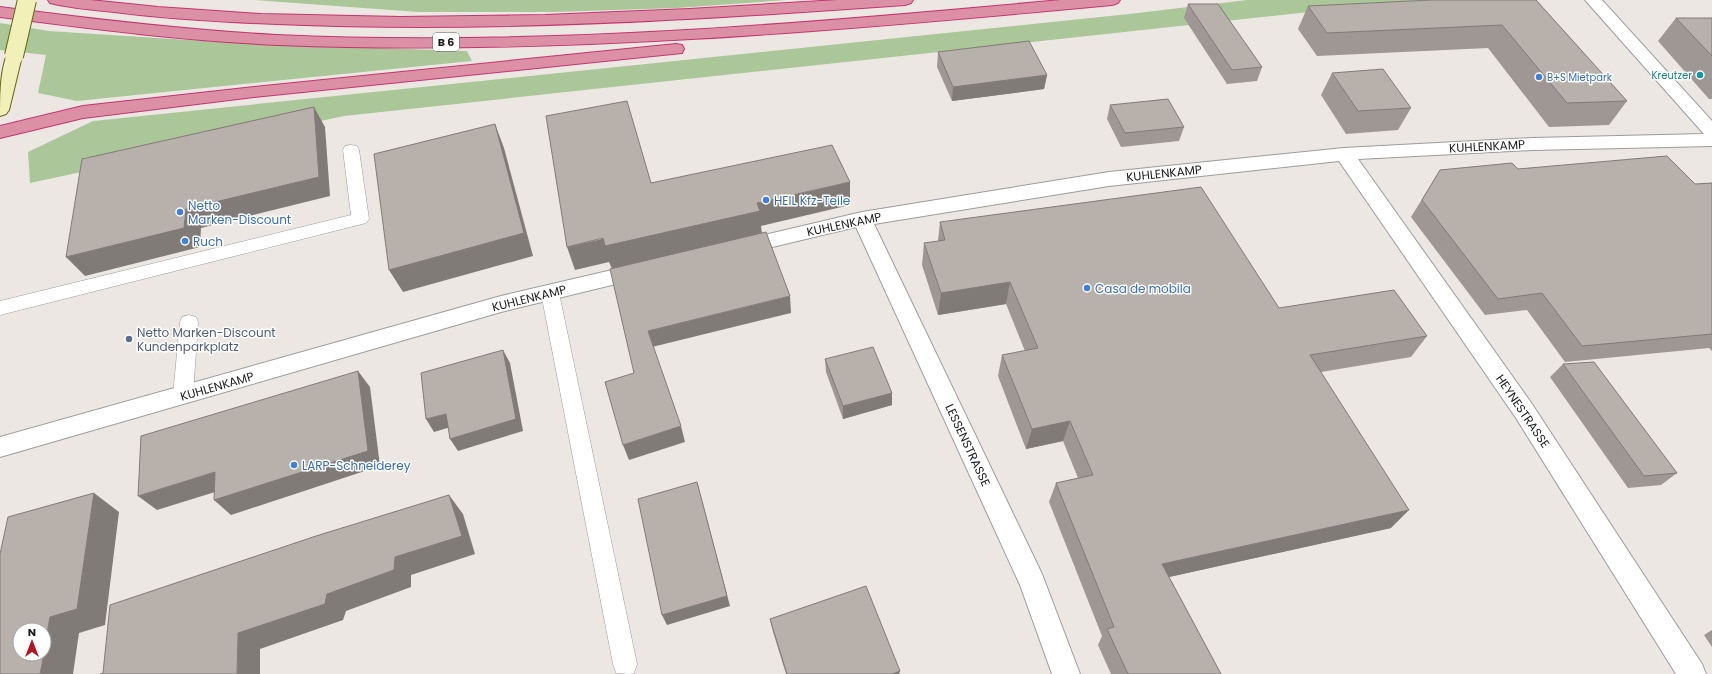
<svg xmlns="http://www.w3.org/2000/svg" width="1712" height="674" viewBox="0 0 1712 674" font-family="Poppins,sans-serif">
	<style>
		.forest { fill: #abc79a }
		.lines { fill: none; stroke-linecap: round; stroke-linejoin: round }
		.lane-casing { stroke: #9c9c9c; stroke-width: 1 }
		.street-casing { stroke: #9c9c9c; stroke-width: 2 }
		.secondary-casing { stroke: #63650f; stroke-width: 2 }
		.highway-casing { stroke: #c33572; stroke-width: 2 }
		.lane { fill: #fff; fill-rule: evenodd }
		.street { fill: #fff; fill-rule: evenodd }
		.secondary { fill: #f2f0b9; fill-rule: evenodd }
		.highway { fill: #dc90a5; fill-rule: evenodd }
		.secondary-bridge-casing { stroke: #63650f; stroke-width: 20; stroke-linecap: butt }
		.secondary-bridge { stroke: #f2f0b9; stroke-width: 18 }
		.wall { fill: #9e9793 }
		.shaded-wall { fill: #817b78 }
		.building { fill: #b8b0ab; stroke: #817b78 }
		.culture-dot { fill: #0f9aa8; stroke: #fff; stroke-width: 1.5 }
		.shop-dot { fill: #3f7fe0; stroke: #fff; stroke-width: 1.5 }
		.service-dot { fill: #5c6f8a; stroke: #fff; stroke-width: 1.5 }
		.labels { text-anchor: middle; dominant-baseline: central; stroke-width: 3; stroke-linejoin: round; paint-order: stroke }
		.far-culture-label { font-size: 10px; fill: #0d838f; stroke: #fff; text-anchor: end }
		.far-shop-label { font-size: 10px; fill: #366cbe; stroke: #fff; text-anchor: start }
		.shield { fill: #fff; stroke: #5f5f5f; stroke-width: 1 }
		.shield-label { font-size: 11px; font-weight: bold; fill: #1b1b1b }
		.street-label { font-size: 12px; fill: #1b1b1b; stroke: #fff }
		.shop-label { font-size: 12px; fill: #366cbe; stroke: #fff; text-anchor: start }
		.service-label { font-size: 12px; fill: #4e5e75; stroke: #fff; text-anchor: start }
	</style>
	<rect width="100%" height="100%" fill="#ece7e2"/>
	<path class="forest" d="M 254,0 L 787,0 L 677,8 L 555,12 L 418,12 Z
		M 1247,0 L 1463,0 L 1403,2 L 344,116 L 30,183 L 28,152 L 93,121 L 1129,14 Z
		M 0,23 L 49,31 L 235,43 L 467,51 L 472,61 L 77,101 L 38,93 L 46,55 L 0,50 Z"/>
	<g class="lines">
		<defs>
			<path id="lane" d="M 351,145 L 357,146 L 359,150 L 369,219 L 366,223 L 0,315 L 0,301 L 351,215 L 343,150 L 345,146 Z
				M 550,286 L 556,288 L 559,293 L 637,664 L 634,673 L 630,674 L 616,673 L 613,664 L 541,293 L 544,288 Z
				M 189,315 L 196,317 L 198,322 L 193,395 L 190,401 L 183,403 L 176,401 L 173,395 L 180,322 L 182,317 Z"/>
			<path id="street" d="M 1585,0 L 1602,0 L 1712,121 L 1712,146 L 1533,150 L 1358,159 L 1532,404 L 1702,664 L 1706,674 L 1676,674 L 1516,418 L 1339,161 L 1109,186 L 874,224 L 1042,574 L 1080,674 L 1052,674 L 1020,585 L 856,227 L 739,255 L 732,253 L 729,248 L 732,243 L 739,241 L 862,212 L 1109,172 L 1344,148 L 1533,138 L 1704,134 Z
				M 642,263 L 649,266 L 652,271 L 649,276 L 501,312 L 0,457 L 0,437 L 501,296 Z"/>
			<path id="secondary" d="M 14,51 L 20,52 L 22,56 L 9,110 L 6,114 L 0,116 C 0,96 0,70 8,52 Z"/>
			<path id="highway" d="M 48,0 L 90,0 L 158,7 L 261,14 L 401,17 L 545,15 L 689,9 L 838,0 L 913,0 L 911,3 L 905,5 C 696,20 487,33 277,24 C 223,22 168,19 114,12 C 93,10 71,8 50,3 Z
				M 1061,0 L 1120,0 L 1118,3 L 1112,5 C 835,31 557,56 279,45 C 185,41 93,29 0,17 L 0,7 C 92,19 184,30 277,35 C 538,47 801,24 1061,0 Z
				M 676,44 L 682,45 L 684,49 L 682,53 L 254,97 L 83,118 L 0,138 L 0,126 L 83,106 L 254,87 Z"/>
		</defs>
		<use href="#lane" class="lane-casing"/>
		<use href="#street" class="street-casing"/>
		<use href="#secondary" class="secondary-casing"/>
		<use href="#highway" class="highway-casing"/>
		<use href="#lane" class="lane"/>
		<use href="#street" class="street"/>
		<use href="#secondary" class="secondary"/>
		<use href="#highway" class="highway"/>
		<defs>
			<path id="secondary-bridge" d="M 14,56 L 27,0"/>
		</defs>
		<use href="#secondary-bridge" class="secondary-bridge-casing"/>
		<use href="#secondary-bridge" class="secondary-bridge"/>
	</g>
	<path class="wall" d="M 1536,0 L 1627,101 L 1609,125 L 1549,127 L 1488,48 L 1317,56 L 1298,29 L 1308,6 Z
		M 1188,4 L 1262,67 L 1257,81 L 1227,84 L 1184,18 Z
		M 1676,18 L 1712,18 L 1712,99 L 1709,99 L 1658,41 Z
		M 938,52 L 1047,75 L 1044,89 L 952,101 L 937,67 Z
		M 1332,73 L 1411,108 L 1398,130 L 1346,134 L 1321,95 Z
		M 1110,105 L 1184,127 L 1179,141 L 1121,147 L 1107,119 Z
		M 1518,169 L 1695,184 L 1712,183 L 1712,351 L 1709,348 L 1565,362 L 1527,310 L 1485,315 L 1411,217 L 1440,170 Z
		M 940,222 L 1279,308 L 1427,336 L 1411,357 L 1321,372 L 1391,528 L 1169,577 L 1221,674 L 1111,674 L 1098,645 L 1102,636 L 1049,502 L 1056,483 L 1078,478 L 1063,441 L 1026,449 L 998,376 L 1002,355 L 1025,351 L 1006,304 L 938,315 L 922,265 L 924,243 L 938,241 Z
		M 825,359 L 892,405 L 843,419 L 826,372 Z
		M 1563,364 L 1677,473 L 1661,485 L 1628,488 L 1550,377 Z
		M 770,619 L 900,671 L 899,674 L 786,674 L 773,632 Z
		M 1712,630 L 1712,647 L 1704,635 Z"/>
	<path class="shaded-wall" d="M 1047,75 L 1044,89 L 952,101 L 953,87 Z
		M 314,107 L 325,127 L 330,196 L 201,228 L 200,247 L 85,276 L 66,257 L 186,209 Z
		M 495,124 L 504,148 L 533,256 L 403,292 L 389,270 Z
		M 850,182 L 850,205 L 761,226 L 762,234 L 612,269 L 609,262 L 575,270 L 567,247 Z
		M 1010,282 L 1006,304 L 938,315 L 941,293 Z
		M 790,296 L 791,313 L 652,347 L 648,331 Z
		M 503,350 L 510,363 L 523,431 L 458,451 L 450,439 Z
		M 358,371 L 370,387 L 380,466 L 231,515 L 214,500 Z
		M 892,393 L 892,405 L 843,419 L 843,406 Z
		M 446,414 L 454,426 L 434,432 L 426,419 Z
		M 1070,421 L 1063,441 L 1026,449 L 1032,429 Z
		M 681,426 L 685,442 L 629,460 L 623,445 Z
		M 215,472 L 231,487 L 157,510 L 138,496 Z
		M 697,482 L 730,606 L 667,625 L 662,615 Z
		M 94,493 L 119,512 L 105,625 L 79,633 L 73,674 L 40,674 L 50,617 Z
		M 449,495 L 463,514 L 475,554 L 411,575 L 411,587 L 346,611 L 343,620 L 260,649 L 260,674 L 237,674 L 238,633 L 327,594 L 395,557 Z
		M 1409,510 L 1391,528 L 1151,581 L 1162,564 Z
		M 900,671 L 899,674 L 892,674 Z"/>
	<path class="building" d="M 1431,0 L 1536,0 L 1627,101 L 1567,103 L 1502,25 L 1327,33 L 1308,6 Z
		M 1188,4 L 1218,4 L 1262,67 L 1232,70 Z
		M 1676,18 L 1712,18 L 1712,56 Z
		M 1029,41 L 1047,75 L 953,87 L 938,52 Z
		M 1383,69 L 1411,108 L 1358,111 L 1332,73 Z
		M 1168,99 L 1184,127 L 1125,133 L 1110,105 Z
		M 627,101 L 651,183 L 832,145 L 850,182 L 757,203 L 760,211 L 605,246 L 603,238 L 567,247 L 546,116 Z
		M 314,107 L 319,177 L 186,209 L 184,228 L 66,257 L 82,159 Z
		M 495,124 L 524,233 L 389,270 L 374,154 Z
		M 1667,156 L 1695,184 L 1712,183 L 1712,334 L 1582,346 L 1542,293 L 1498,299 L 1422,200 L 1440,170 L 1512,163 L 1518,169 Z
		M 1201,187 L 1279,308 L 1394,290 L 1427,336 L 1310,355 L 1409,510 L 1162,564 L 1221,674 L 1128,674 L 1107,629 L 1114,627 L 1056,483 L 1093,475 L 1070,421 L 1032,429 L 1002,355 L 1038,348 L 1010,282 L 941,293 L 924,243 L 945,240 L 940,222 Z
		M 766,232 L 790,296 L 648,331 L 681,426 L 623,445 L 605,382 L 634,373 L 610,269 Z
		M 873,347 L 892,393 L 843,406 L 825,359 Z
		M 503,350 L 516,419 L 450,439 L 446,414 L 426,419 L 421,373 Z
		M 1594,362 L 1677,473 L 1644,476 L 1563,364 Z
		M 358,371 L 368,451 L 214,500 L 215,472 L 138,496 L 141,436 Z
		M 697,482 L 727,596 L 662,615 L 638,499 Z
		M 94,493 L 77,609 L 50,617 L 44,651 L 44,630 L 20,630 L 20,654 L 44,654 L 40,674 L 0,674 L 0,554 L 8,517 Z
		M 449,495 L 462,536 L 395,557 L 394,570 L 327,594 L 325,604 L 238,633 L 237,674 L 100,674 L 103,673 L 110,605 L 316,536 Z
		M 866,586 L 900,671 L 892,674 L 787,674 L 770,619 Z"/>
	<circle class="culture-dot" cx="1700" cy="75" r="4"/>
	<g class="shop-dot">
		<circle cx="1539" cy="77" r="4"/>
		<circle cx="766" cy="200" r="4"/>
		<circle cx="180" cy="212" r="4"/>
		<circle cx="185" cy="241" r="4"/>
		<circle cx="1087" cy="288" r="4"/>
		<circle cx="294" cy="465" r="4"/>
	</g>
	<circle class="service-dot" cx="129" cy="339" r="4"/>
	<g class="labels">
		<g class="far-culture-label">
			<text x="1692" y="75">Kreutzer</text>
		</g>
		<g class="far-shop-label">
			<text x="1547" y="77">B+S Mietpark</text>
		</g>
		<rect class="shield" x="433" y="33" width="26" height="18" rx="3"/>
		<g class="shield-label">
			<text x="446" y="42">B 6</text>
		</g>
		<g class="street-label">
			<text transform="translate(1487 146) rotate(-3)">KUHLENKAMP</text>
			<text transform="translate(1164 173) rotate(-6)">KUHLENKAMP</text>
			<text transform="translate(844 224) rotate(-12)">KUHLENKAMP</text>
			<text transform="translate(529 298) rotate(-14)">KUHLENKAMP</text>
			<text transform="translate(217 386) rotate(-16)">KUHLENKAMP</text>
			<text transform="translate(1523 411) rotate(56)">HEYNESTRASSE</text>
			<text transform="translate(968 445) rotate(65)">LESSENSTRASSE</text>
		</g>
		<g class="shop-label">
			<text x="774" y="200">HEIL Kfz-Teile</text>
			<text x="188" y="205">Netto<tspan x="188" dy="14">Marken-Discount</tspan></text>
			<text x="193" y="241">Ruch</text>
			<text x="1095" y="288">Casa de mobila</text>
			<text x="302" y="465">LARP-Schneiderey</text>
		</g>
		<g class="service-label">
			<text x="137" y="332">Netto Marken-Discount<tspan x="137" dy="14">Kundenparkplatz</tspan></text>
		</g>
	</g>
	<g transform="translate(32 642)"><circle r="19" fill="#ffffff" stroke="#a4a4a4"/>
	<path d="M0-3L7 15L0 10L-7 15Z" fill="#b21421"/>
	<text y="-6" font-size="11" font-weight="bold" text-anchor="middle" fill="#1b1b1b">N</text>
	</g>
</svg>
